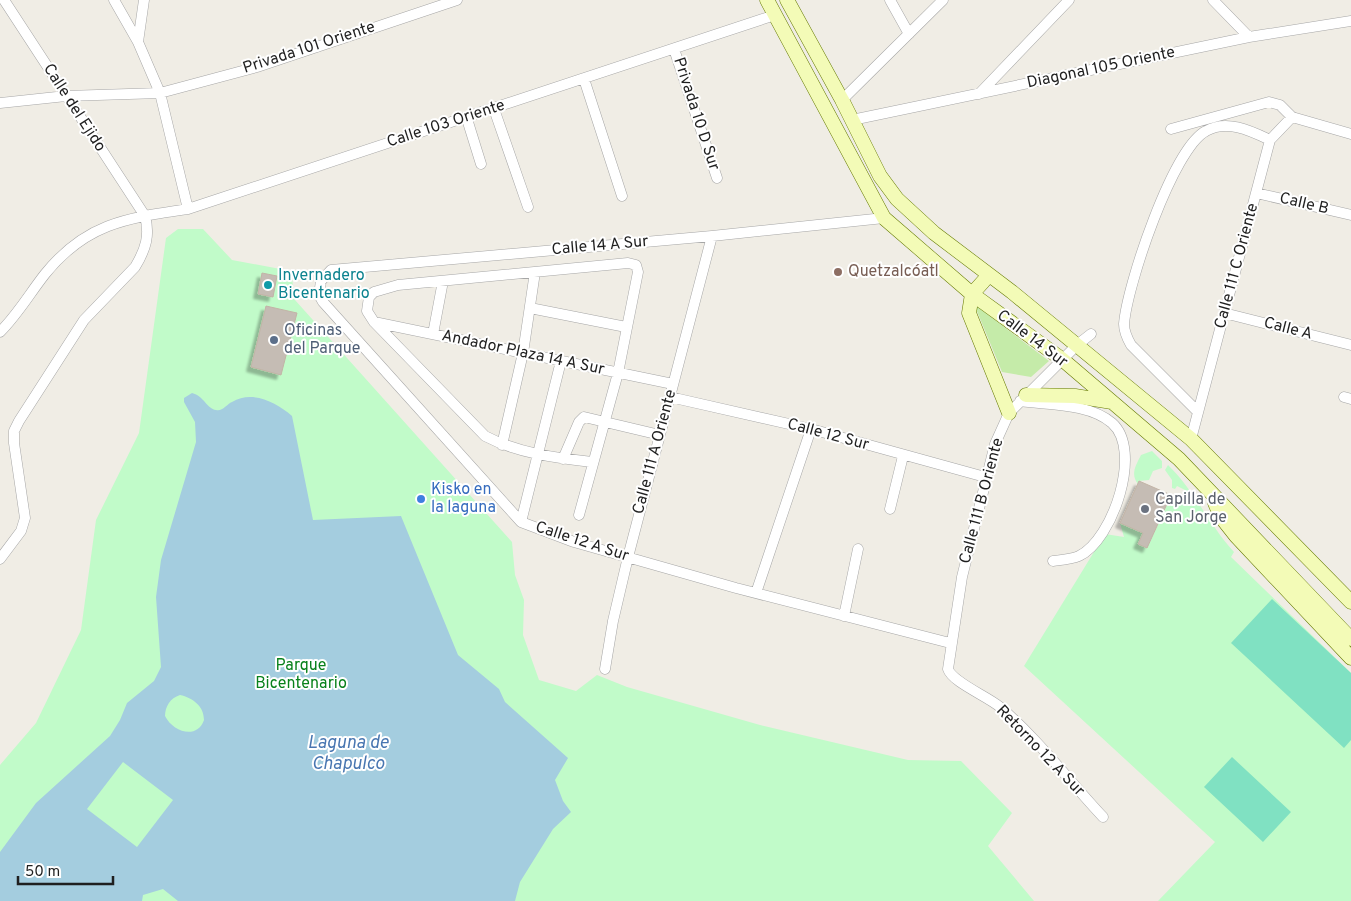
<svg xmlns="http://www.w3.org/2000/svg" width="1351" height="901" viewBox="0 0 1351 901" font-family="Overpass,sans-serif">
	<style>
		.grass { fill: #c5eba9 }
		.park { fill: #c1fbc9 }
		.pitch { fill: #80e1c2 }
		.water { fill: #a4cddf; fill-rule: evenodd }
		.building { fill: #c5bcb4; stroke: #c2b4a6; filter: url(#shadow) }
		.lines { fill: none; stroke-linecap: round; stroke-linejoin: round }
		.minor-casing { stroke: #a6a6a6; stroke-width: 11 }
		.secondary-casing { stroke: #657a02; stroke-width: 15 }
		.minor { stroke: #fff; stroke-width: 10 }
		.secondary { stroke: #f3fbb7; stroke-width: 14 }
		.education-dot { fill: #8d6e63; stroke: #fff; stroke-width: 2 }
		.culture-dot { fill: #0f9aa8; stroke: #fff; stroke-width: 2 }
		.service-dot { fill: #5c6f8a; stroke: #fff; stroke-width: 2 }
		.shop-dot { fill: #3f7fe0; stroke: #fff; stroke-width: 2 }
		.worship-dot { fill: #6b7280; stroke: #fff; stroke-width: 2 }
		.labels { text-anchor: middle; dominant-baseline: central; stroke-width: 4; stroke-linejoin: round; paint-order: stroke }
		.street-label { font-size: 16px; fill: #1f1f1f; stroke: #fff }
		.education-label { font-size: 16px; fill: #785e54; stroke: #fff; text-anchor: start }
		.culture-label { font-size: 16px; fill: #0d838f; stroke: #fff; text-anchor: start }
		.service-label { font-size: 16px; fill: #4e5e75; stroke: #fff; text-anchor: start }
		.shop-label { font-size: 16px; fill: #366cbe; stroke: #fff; text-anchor: start }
		.worship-label { font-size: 16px; fill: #5b616d; stroke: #fff; text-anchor: start }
		.park-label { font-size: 16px; fill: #08811b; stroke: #fff }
		.water-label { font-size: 18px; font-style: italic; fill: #4876b1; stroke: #fff }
	</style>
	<defs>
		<filter id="shadow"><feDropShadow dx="-4.5" dy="4.5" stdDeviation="1" flood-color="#0004"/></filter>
	</defs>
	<rect width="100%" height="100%" fill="#f0ede5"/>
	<path class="grass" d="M 974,304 L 1049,361 L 1031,377 L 1002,372 Z"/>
	<path class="park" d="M 178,229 L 203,229 L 232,260 L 291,271 L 295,300 L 512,542 L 515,575 L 524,600 L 523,635 L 539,680 L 576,691 L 597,675 L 627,687 L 760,725 L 908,760 L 961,761 L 1012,813 L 988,846 L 1034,901 L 0,901 L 0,765 L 36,723 L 81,630 L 96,520 L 139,433 L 166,238 Z
		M 1152,451 L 1162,461 L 1162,468 L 1153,471 L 1149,480 L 1139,481 L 1138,484 C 1130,474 1136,465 1141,455 Z
		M 1168,465 C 1195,491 1209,525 1234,552 L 1231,557 L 1351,673 L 1351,901 L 1158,901 L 1215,842 L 1024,666 L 1105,534 L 1124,537 L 1120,523 L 1143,533 L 1140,540 L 1150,542 L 1171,495 L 1182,497 L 1185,490 L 1177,486 L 1175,489 L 1172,488 L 1172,480 L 1165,470 Z"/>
	<path class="pitch" d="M 1272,599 L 1351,673 L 1351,740 L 1344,748 L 1231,643 Z
		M 1232,757 L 1291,812 L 1263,842 L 1204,787 Z"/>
	<path class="water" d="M 192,393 C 204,396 207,409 216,410 C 222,412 227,404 232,402 C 252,390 276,402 292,416 L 313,520 L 401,516 L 458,655 L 499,689 L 505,702 L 568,758 L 555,780 L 563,801 L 571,812 L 553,829 L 520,882 L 515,901 L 178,901 L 163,889 L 143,895 L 142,901 L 0,901 L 0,852 L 36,803 L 110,736 L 120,720 L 127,703 L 154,681 L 161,667 L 156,597 L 161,560 L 196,442 L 195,422 L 184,402 L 184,398 ZM 180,695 C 193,698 204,706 204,720 C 197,740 173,732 165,716 C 165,707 170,698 180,695 ZM 123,762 L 173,800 L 137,847 L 87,809 Z"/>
	<path class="building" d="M 262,273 L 277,276 L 273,297 L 258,294 Z
		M 266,306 L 297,313 L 281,375 L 251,367 Z
		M 1139,481 L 1171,495 L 1147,548 L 1138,544 L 1143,533 L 1120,523 Z"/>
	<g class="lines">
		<defs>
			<path id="minor" d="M 114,0 L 138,42 L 160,93 L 188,209
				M 890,0 L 909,34
				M 1213,0 L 1249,37
				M 138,42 L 144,0
				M 674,49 L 717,178
				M 584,79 L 622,196
				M 979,94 L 1069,0
				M 842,100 L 943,0
				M 0,103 L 66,96 L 160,93 L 257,67 L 457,0
				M 494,109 L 528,207
				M 1292,117 L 1351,134
				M 467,119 L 481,164
				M 852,120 L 1249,37 L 1351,21
				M 1171,129 L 1269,102 L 1280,105 L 1292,117 L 1270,140 L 1191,439
				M 1256,193 L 1351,215
				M 884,218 L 712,236 L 331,270 L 321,281 L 319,295 L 323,302 L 521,522 L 574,542 L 736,588 L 950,643
				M 530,308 L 626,327
				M 1224,313 L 1351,345
				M 374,322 L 673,384
				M 0,332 C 18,314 30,293 45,274 C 86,223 127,218 188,209 L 775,15
				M 433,334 L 443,281
				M 1091,334 L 1077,345 L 1009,413 L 995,444 L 962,577 L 948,669 C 952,682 987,696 1000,707 C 1037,738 1070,782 1103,817
				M 670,397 L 811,429 L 985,477
				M 1344,397 L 1351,399
				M 1020,401 C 1048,405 1089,403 1112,423 C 1143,450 1113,540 1079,556 C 1072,559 1061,560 1053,561
				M 1197,411 L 1131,345 C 1127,338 1124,332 1124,324 C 1127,285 1173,148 1206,131 C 1227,119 1251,131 1270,140
				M 502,445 L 523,353 L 535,272
				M 563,459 L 579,422 L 584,417 L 660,435
				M 890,509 L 903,456
				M 579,515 L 618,373 L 638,272 L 636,265 L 628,263 L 398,285 L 374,292 L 369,297 L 367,311 L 374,322 L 485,436 C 517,453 556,458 592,462
				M 521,522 L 561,361
				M 0,559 L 21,531 L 25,518 L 14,443 L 14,431 L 19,421 L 84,320 L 135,267 C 146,249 150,235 145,216 L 4,0
				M 756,593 L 811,429
				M 844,616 L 858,549
				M 605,669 L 613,621 L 628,557 L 712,236"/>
			<path id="secondary" d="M 767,0 L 884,218 L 972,294 L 1063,360 L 1179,459 L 1351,639
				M 787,0 L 842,100 L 880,176 L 897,199 L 934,233 L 1012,292 L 1191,439 L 1351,602
				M 989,275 L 972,294 L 969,313 L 1009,413
				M 1026,395 L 1075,396 L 1112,402
				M 1215,503 L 1221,517 L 1236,536 L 1351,658"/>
		</defs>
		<use href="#minor" class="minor-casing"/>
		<use href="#secondary" class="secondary-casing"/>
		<use href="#minor" class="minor"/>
		<use href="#secondary" class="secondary"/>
	</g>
	<circle class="education-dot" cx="838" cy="272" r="5"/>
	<circle class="culture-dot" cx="268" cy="285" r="5"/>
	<circle class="service-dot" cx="274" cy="340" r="5"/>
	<circle class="shop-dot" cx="421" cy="499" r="5"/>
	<circle class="worship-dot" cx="1145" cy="509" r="5"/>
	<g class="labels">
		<g class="street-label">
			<text transform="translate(309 48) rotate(-18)">Privada 101 Oriente</text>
			<text transform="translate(1101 68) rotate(-12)">Diagonal 105 Oriente</text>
			<text transform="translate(74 108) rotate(57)">Calle del Ejido</text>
			<text transform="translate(696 114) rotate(72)">Privada 10 D Sur</text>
			<text transform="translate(446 124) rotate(-18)">Calle 103 Oriente</text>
			<text transform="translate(1304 204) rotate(13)">Calle B</text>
			<text transform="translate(600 246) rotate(-5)">Calle 14 A Sur</text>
			<text transform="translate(1237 266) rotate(-75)">Calle 111 C Oriente</text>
			<text transform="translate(1288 329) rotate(14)">Calle A</text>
			<text transform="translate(1032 339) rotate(37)">Calle 14 Sur</text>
			<text transform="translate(523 353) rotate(12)">Andador Plaza 14 A Sur</text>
			<text transform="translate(828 435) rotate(15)">Calle 12 Sur</text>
			<text transform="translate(655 452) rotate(-75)">Calle 111 A Oriente</text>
			<text transform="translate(982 501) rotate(-75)">Calle 111 B Oriente</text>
			<text transform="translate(582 542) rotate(18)">Calle 12 A Sur</text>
			<text transform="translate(1040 751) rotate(46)">Retorno 12 A Sur</text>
		</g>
		<g class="education-label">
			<text x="848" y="272">Quetzalcóatl</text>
		</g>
		<g class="culture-label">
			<text x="278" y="276">Invernadero<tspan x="278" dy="18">Bicentenario</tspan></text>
		</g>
		<g class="service-label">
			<text x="284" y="331">Oficinas<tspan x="284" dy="18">del Parque</tspan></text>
		</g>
		<g class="shop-label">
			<text x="431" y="490">Kisko en<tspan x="431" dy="18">la laguna</tspan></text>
		</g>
		<g class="worship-label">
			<text x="1155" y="500">Capilla de<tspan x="1155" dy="18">San Jorge</tspan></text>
		</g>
		<g class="park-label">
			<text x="301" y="666">Parque<tspan x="301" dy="18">Bicentenario</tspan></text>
		</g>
		<g class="water-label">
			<text x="348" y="743">Laguna de<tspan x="348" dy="21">Chapulco</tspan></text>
		</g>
	</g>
	<path d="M18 876v8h95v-8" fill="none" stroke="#1f1f1f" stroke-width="2.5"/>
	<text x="25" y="876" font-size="15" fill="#1f1f1f" stroke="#ffffff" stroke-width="4" paint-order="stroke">50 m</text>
</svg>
